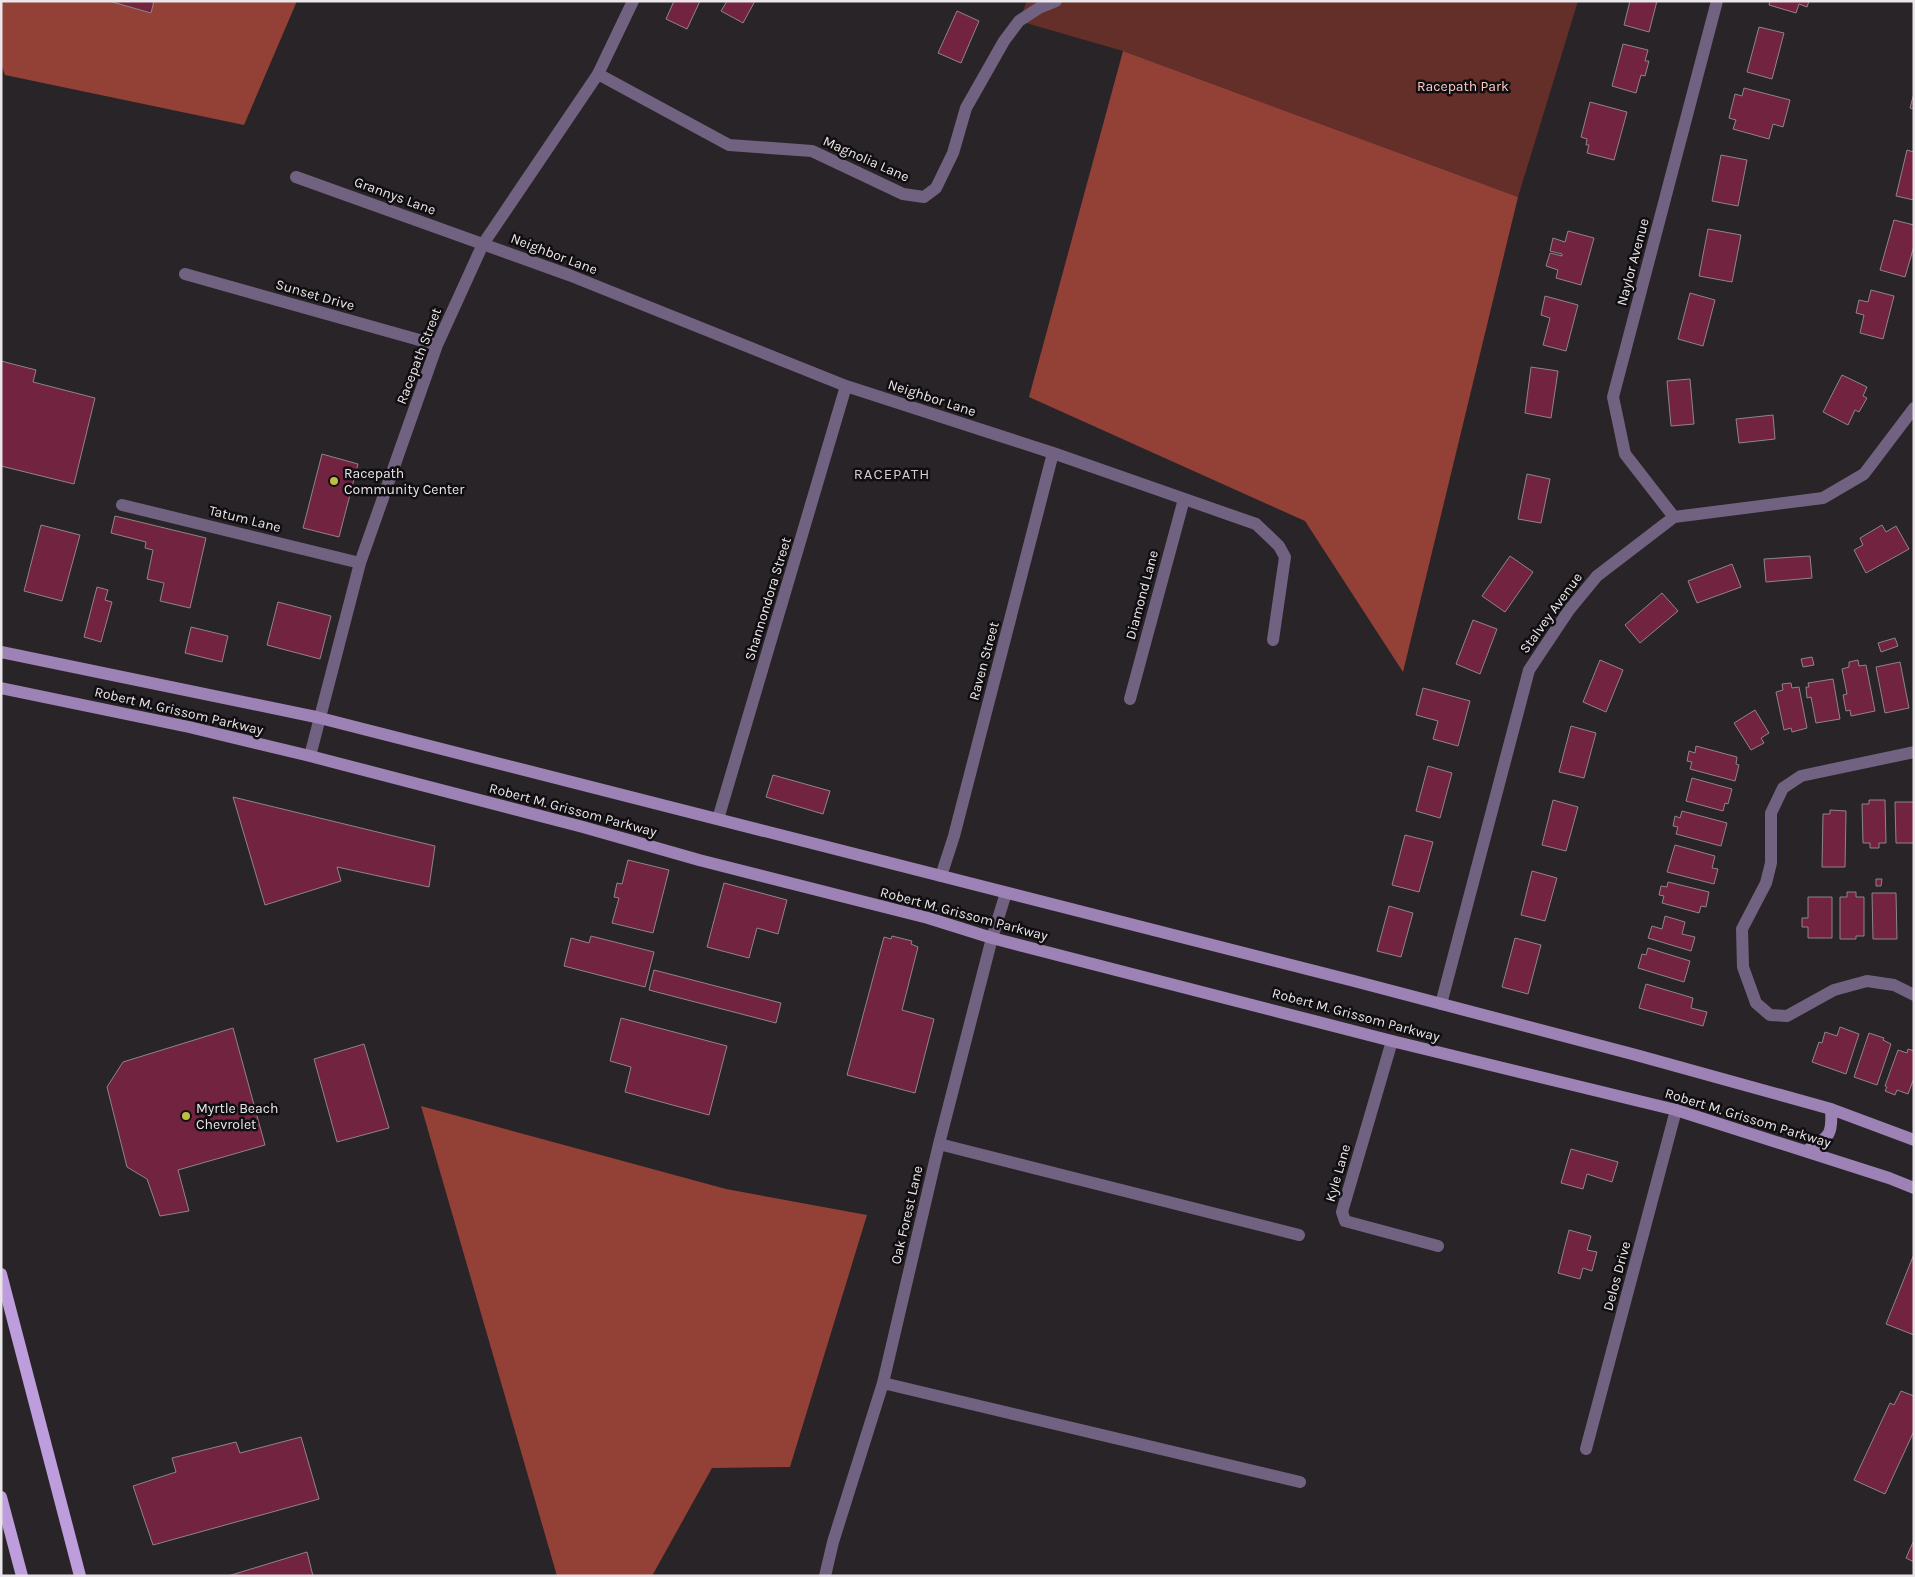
<svg xmlns="http://www.w3.org/2000/svg" width="1915" height="1577" viewBox="0 0 1915 1577" font-family="Karla,sans-serif">
	<style>
		.green { fill: #652f29 }
		.forest { fill: #934037 }
		.building { fill: #722340; stroke: #8e8587 }
		.lines { fill: none; stroke-linecap: round; stroke-linejoin: round }
		.minor { stroke: #726281; stroke-width: 12 }
		.secondary { stroke: #9d83b5; stroke-width: 12 }
		.primary { stroke: #be9ddd; stroke-width: 12 }
		.poi-dot { fill: #bfbe41; stroke: #100e10; stroke-width: 2 }
		.labels { text-anchor: middle; dominant-baseline: central; stroke-width: 5; stroke-linejoin: round; paint-order: stroke }
		.park-label { font-size: 14px; fill: #fccac3; stroke: #100e10 }
		.street-label { font-size: 14px; fill: #eae6e9; stroke: #100e10 }
		.poi-label { font-size: 14px; fill: #eae6e9; stroke: #100e10; text-anchor: start }
		.neighbourhood-label { font-size: 15px; letter-spacing: 1px; fill: #d5cdd3; stroke: #100e10 }
	</style>
	<rect width="100%" height="100%" fill="#292428"/>
	<path class="green" d="M 1027,1 L 1578,1 L 1518,197 L 1123,51 L 1019,21 Z"/>
	<path class="forest" d="M 1,1 L 297,1 L 244,125 L 5,75 L 1,64 Z
		M 1123,51 L 1518,197 L 1403,672 L 1305,521 L 1029,397 Z
		M 421,1106 L 726,1189 L 867,1215 L 790,1467 L 712,1468 L 652,1576 L 557,1576 Z"/>
	<path class="building" d="M 109,1 L 154,1 L 151,13 Z
		M 674,1 L 700,1 L 687,29 L 666,19 Z
		M 727,1 L 755,1 L 743,23 L 721,11 Z
		M 1630,1 L 1657,1 L 1649,32 L 1624,25 Z
		M 1770,1 L 1809,1 L 1807,7 L 1799,4 L 1796,13 L 1769,5 Z
		M 957,11 L 979,21 L 961,63 L 938,53 Z
		M 1759,27 L 1784,33 L 1772,79 L 1747,72 Z
		M 1623,44 L 1648,50 L 1645,61 L 1649,61 L 1645,76 L 1641,75 L 1636,93 L 1612,86 Z
		M 1744,88 L 1790,100 L 1783,127 L 1773,124 L 1769,139 L 1733,129 L 1736,120 L 1729,118 L 1735,94 L 1742,96 Z
		M 1914,93 L 1914,109 L 1910,108 Z
		M 1590,102 L 1627,112 L 1614,160 L 1587,153 L 1589,145 L 1586,145 L 1587,139 L 1581,137 Z
		M 1907,150 L 1914,152 L 1914,200 L 1896,196 Z
		M 1721,155 L 1747,160 L 1738,206 L 1712,201 Z
		M 1894,220 L 1914,225 L 1914,246 L 1905,277 L 1880,270 Z
		M 1708,229 L 1741,235 L 1732,282 L 1699,276 Z
		M 1568,231 L 1594,238 L 1581,285 L 1556,278 L 1558,270 L 1546,266 L 1550,253 L 1562,256 L 1562,254 L 1550,251 L 1553,238 L 1565,242 Z
		M 1871,290 L 1894,296 L 1883,339 L 1860,333 L 1864,315 L 1856,313 L 1859,300 L 1868,302 Z
		M 1690,293 L 1715,300 L 1703,346 L 1678,339 Z
		M 1545,296 L 1578,305 L 1566,351 L 1543,345 L 1550,318 L 1541,315 Z
		M 1,361 L 36,370 L 33,382 L 95,398 L 74,484 L 1,466 Z
		M 1531,367 L 1558,371 L 1551,418 L 1525,413 Z
		M 1842,375 L 1867,387 L 1863,396 L 1867,398 L 1859,412 L 1855,410 L 1848,425 L 1823,412 Z
		M 1690,379 L 1694,424 L 1671,426 L 1667,381 Z
		M 1773,415 L 1775,439 L 1739,443 L 1736,419 Z
		M 322,454 L 358,464 L 339,537 L 303,528 Z
		M 1527,474 L 1550,479 L 1541,523 L 1518,519 Z
		M 115,516 L 206,538 L 190,608 L 160,601 L 164,583 L 147,579 L 153,550 L 145,548 L 146,542 L 111,533 Z
		M 41,525 L 80,535 L 62,601 L 24,591 Z
		M 1882,525 L 1886,532 L 1896,526 L 1909,549 L 1866,573 L 1854,550 L 1863,545 L 1860,538 Z
		M 1510,556 L 1533,572 L 1505,612 L 1482,596 Z
		M 1810,556 L 1812,578 L 1766,582 L 1764,559 Z
		M 1732,564 L 1741,587 L 1697,603 L 1688,581 Z
		M 97,587 L 108,590 L 105,600 L 112,602 L 101,642 L 84,637 Z
		M 1662,593 L 1678,611 L 1640,643 L 1625,625 Z
		M 278,602 L 331,616 L 320,659 L 267,645 Z
		M 1473,620 L 1497,629 L 1480,674 L 1456,664 Z
		M 191,627 L 228,636 L 222,662 L 185,653 Z
		M 1895,638 L 1898,646 L 1881,652 L 1878,643 Z
		M 1812,657 L 1814,665 L 1803,667 L 1801,659 Z
		M 1600,660 L 1623,670 L 1606,712 L 1583,702 Z
		M 1858,660 L 1859,666 L 1866,665 L 1875,711 L 1851,716 L 1850,710 L 1846,711 L 1843,695 L 1847,694 L 1842,669 L 1849,667 L 1849,662 Z
		M 1900,662 L 1909,708 L 1885,713 L 1876,667 Z
		M 1833,679 L 1840,719 L 1816,723 L 1811,697 L 1807,698 L 1806,687 L 1809,687 L 1808,683 Z
		M 1791,683 L 1792,688 L 1799,687 L 1807,728 L 1792,732 L 1791,728 L 1784,730 L 1776,692 L 1783,690 L 1782,684 Z
		M 1423,688 L 1470,701 L 1458,746 L 1433,739 L 1438,721 L 1416,715 Z
		M 1755,710 L 1769,733 L 1761,738 L 1764,743 L 1751,750 L 1734,723 Z
		M 1571,726 L 1596,733 L 1584,778 L 1559,772 Z
		M 1696,746 L 1737,757 L 1736,764 L 1739,765 L 1735,781 L 1690,769 L 1692,762 L 1687,761 L 1689,751 L 1695,753 Z
		M 1428,766 L 1452,773 L 1440,818 L 1416,811 Z
		M 773,775 L 830,791 L 823,814 L 766,797 Z
		M 1692,778 L 1732,789 L 1728,804 L 1725,803 L 1723,811 L 1686,801 Z
		M 233,797 L 435,846 L 429,887 L 337,867 L 341,881 L 265,905 Z
		M 1553,800 L 1578,807 L 1566,851 L 1542,845 Z
		M 1869,800 L 1885,800 L 1886,843 L 1879,843 L 1879,848 L 1870,848 L 1870,843 L 1863,843 L 1862,804 L 1869,804 Z
		M 1895,802 L 1914,802 L 1914,843 L 1896,843 Z
		M 1830,810 L 1846,811 L 1845,867 L 1822,867 L 1823,814 L 1830,814 Z
		M 1682,811 L 1727,823 L 1721,846 L 1676,834 L 1678,827 L 1673,826 L 1675,816 L 1680,818 Z
		M 1405,835 L 1433,842 L 1419,892 L 1392,885 Z
		M 1675,845 L 1715,856 L 1712,868 L 1718,869 L 1714,884 L 1667,872 Z
		M 628,860 L 669,870 L 653,933 L 612,923 L 619,898 L 614,897 L 617,883 L 622,884 Z
		M 1532,871 L 1557,878 L 1545,921 L 1521,915 Z
		M 1876,879 L 1882,879 L 1881,886 L 1876,886 Z
		M 1668,882 L 1709,892 L 1706,907 L 1701,906 L 1699,913 L 1662,903 L 1664,896 L 1659,895 L 1661,886 L 1667,887 Z
		M 724,883 L 787,900 L 778,934 L 757,928 L 749,958 L 707,947 Z
		M 1847,892 L 1856,892 L 1856,897 L 1864,897 L 1864,936 L 1856,936 L 1856,939 L 1840,939 L 1840,897 L 1847,897 Z
		M 1872,893 L 1896,893 L 1897,939 L 1873,939 Z
		M 1808,897 L 1832,897 L 1832,938 L 1808,938 L 1808,927 L 1802,927 L 1802,918 L 1808,918 Z
		M 1389,906 L 1413,913 L 1401,957 L 1377,951 Z
		M 1665,916 L 1685,922 L 1682,934 L 1695,937 L 1691,951 L 1648,938 L 1652,926 L 1662,929 Z
		M 591,936 L 654,952 L 645,987 L 564,966 L 571,938 L 589,943 Z
		M 892,936 L 912,941 L 911,944 L 918,947 L 902,1010 L 934,1019 L 915,1093 L 847,1075 L 884,937 L 891,939 Z
		M 1515,938 L 1541,945 L 1528,994 L 1502,987 Z
		M 1648,948 L 1690,961 L 1684,982 L 1638,968 L 1642,954 L 1646,955 Z
		M 654,970 L 781,1003 L 776,1023 L 649,990 Z
		M 1646,984 L 1693,998 L 1691,1008 L 1707,1012 L 1703,1026 L 1639,1008 Z
		M 621,1018 L 727,1046 L 709,1115 L 625,1092 L 631,1067 L 610,1061 Z
		M 1840,1027 L 1859,1034 L 1846,1074 L 1812,1062 L 1819,1042 L 1822,1043 L 1825,1032 L 1837,1036 Z
		M 233,1028 L 265,1145 L 178,1170 L 189,1211 L 160,1216 L 147,1179 L 127,1167 L 107,1087 L 123,1062 Z
		M 1869,1033 L 1884,1038 L 1883,1040 L 1891,1044 L 1877,1085 L 1854,1077 Z
		M 364,1044 L 389,1128 L 337,1142 L 314,1059 Z
		M 1908,1049 L 1914,1051 L 1914,1078 L 1908,1094 L 1897,1090 L 1895,1095 L 1885,1091 L 1887,1087 L 1885,1086 L 1898,1050 L 1907,1053 Z
		M 1571,1149 L 1618,1162 L 1612,1182 L 1587,1174 L 1583,1189 L 1561,1183 Z
		M 1569,1230 L 1591,1236 L 1587,1250 L 1597,1252 L 1592,1271 L 1583,1268 L 1580,1279 L 1558,1273 Z
		M 1914,1254 L 1914,1335 L 1886,1324 Z
		M 1901,1391 L 1914,1396 L 1914,1431 L 1885,1494 L 1854,1480 L 1890,1403 L 1894,1405 Z
		M 301,1437 L 319,1499 L 153,1545 L 133,1486 L 176,1472 L 172,1458 L 236,1442 L 240,1453 Z
		M 1914,1540 L 1914,1562 L 1906,1558 Z
		M 307,1552 L 313,1576 L 228,1576 Z"/>
	<g class="lines">
		<path class="minor" d="M 598,74 L 729,145 L 812,151 L 903,194 L 924,197 L 936,188 L 953,153 L 966,108 L 1004,41 L 1019,21 L 1039,8 L 1056,1
			M 296,177 L 569,275 L 846,386 L 1053,453 L 1256,524 L 1279,546 L 1285,557 L 1273,640
			M 185,274 L 437,345
			M 122,505 L 360,563
			M 1674,517 L 1625,454 L 1613,397 L 1717,1
			M 1130,699 L 1184,499
			M 1914,752 L 1801,776 L 1783,788 L 1771,813 L 1771,863 L 1766,883 L 1742,929 L 1743,967 L 1756,1003 L 1770,1015 L 1787,1016 L 1834,990 L 1867,981 L 1894,985 L 1914,995
			M 310,756 L 360,563 L 437,345 L 483,244 L 598,74 L 633,1
			M 718,819 L 846,386
			M 941,876 L 954,836 L 1053,453
			M 1441,1004 L 1529,670 L 1569,610 L 1597,576 L 1674,517 L 1823,498 L 1864,474 L 1914,408
			M 1392,1041 L 1342,1212 L 1345,1221 L 1438,1246
			M 939,1144 L 1299,1235
			M 883,1383 L 1300,1482
			M 1586,1449 L 1676,1110
			M 825,1576 L 833,1542 L 883,1383 L 939,1144 L 992,938 L 1006,893"/>
		<path class="secondary" d="M 1,652 L 316,717 L 1354,981 L 1636,1055 L 1831,1109 L 1914,1140
			M 1,688 L 189,727 L 310,756 L 583,827 L 699,860 L 928,918 L 992,938 L 1392,1041 L 1676,1110 L 1889,1178 L 1914,1188
			M 1806,1151 C 1828,1137 1833,1137 1831,1109"/>
		<path class="primary" d="M 1,1274 L 80,1576
			M 1,1497 L 22,1576"/>
	</g>
	<g class="poi-dot">
		<circle cx="334" cy="481" r="5"/>
		<circle cx="186" cy="1116" r="5"/>
	</g>
	<g class="labels">
		<g class="park-label">
			<text x="1463" y="86">Racepath Park</text>
		</g>
		<g class="street-label">
			<text transform="translate(866 159) rotate(24)">Magnolia Lane</text>
			<text transform="translate(395 196) rotate(20)">Grannys Lane</text>
			<text transform="translate(554 254) rotate(21)">Neighbor Lane</text>
			<text transform="translate(1633 262) rotate(-75)">Naylor Avenue</text>
			<text transform="translate(315 295) rotate(16)">Sunset Drive</text>
			<text transform="translate(419 356) rotate(-69)">Racepath Street</text>
			<text transform="translate(932 398) rotate(18)">Neighbor Lane</text>
			<text transform="translate(245 519) rotate(14)">Tatum Lane</text>
			<text transform="translate(1142 595) rotate(-75)">Diamond Lane</text>
			<text transform="translate(768 599) rotate(-73)">Shannondora Street</text>
			<text transform="translate(1551 613) rotate(-54)">Stalvey Avenue</text>
			<text transform="translate(984 661) rotate(-75)">Raven Street</text>
			<text transform="translate(179 711) rotate(13)">Robert M. Grissom Parkway</text>
			<text transform="translate(573 810) rotate(15)">Robert M. Grissom Parkway</text>
			<text transform="translate(964 914) rotate(15)">Robert M. Grissom Parkway</text>
			<text transform="translate(1356 1015) rotate(15)">Robert M. Grissom Parkway</text>
			<text transform="translate(1748 1118) rotate(17)">Robert M. Grissom Parkway</text>
			<text transform="translate(1338 1173) rotate(-74)">Kyle Lane</text>
			<text transform="translate(907 1215) rotate(-77)">Oak Forest Lane</text>
			<text transform="translate(1617 1276) rotate(-75)">Delos Drive</text>
		</g>
		<g class="poi-label">
			<text x="344" y="473">Racepath<tspan x="344" dy="16">Community Center</tspan></text>
			<text x="196" y="1108">Myrtle Beach<tspan x="196" dy="16">Chevrolet</tspan></text>
		</g>
		<g class="neighbourhood-label">
			<text x="892" y="474">RACEPATH</text>
		</g>
	</g>
	<rect width="1915" height="1577" fill="none" stroke="#eae6e9" stroke-width="5"/>
</svg>
